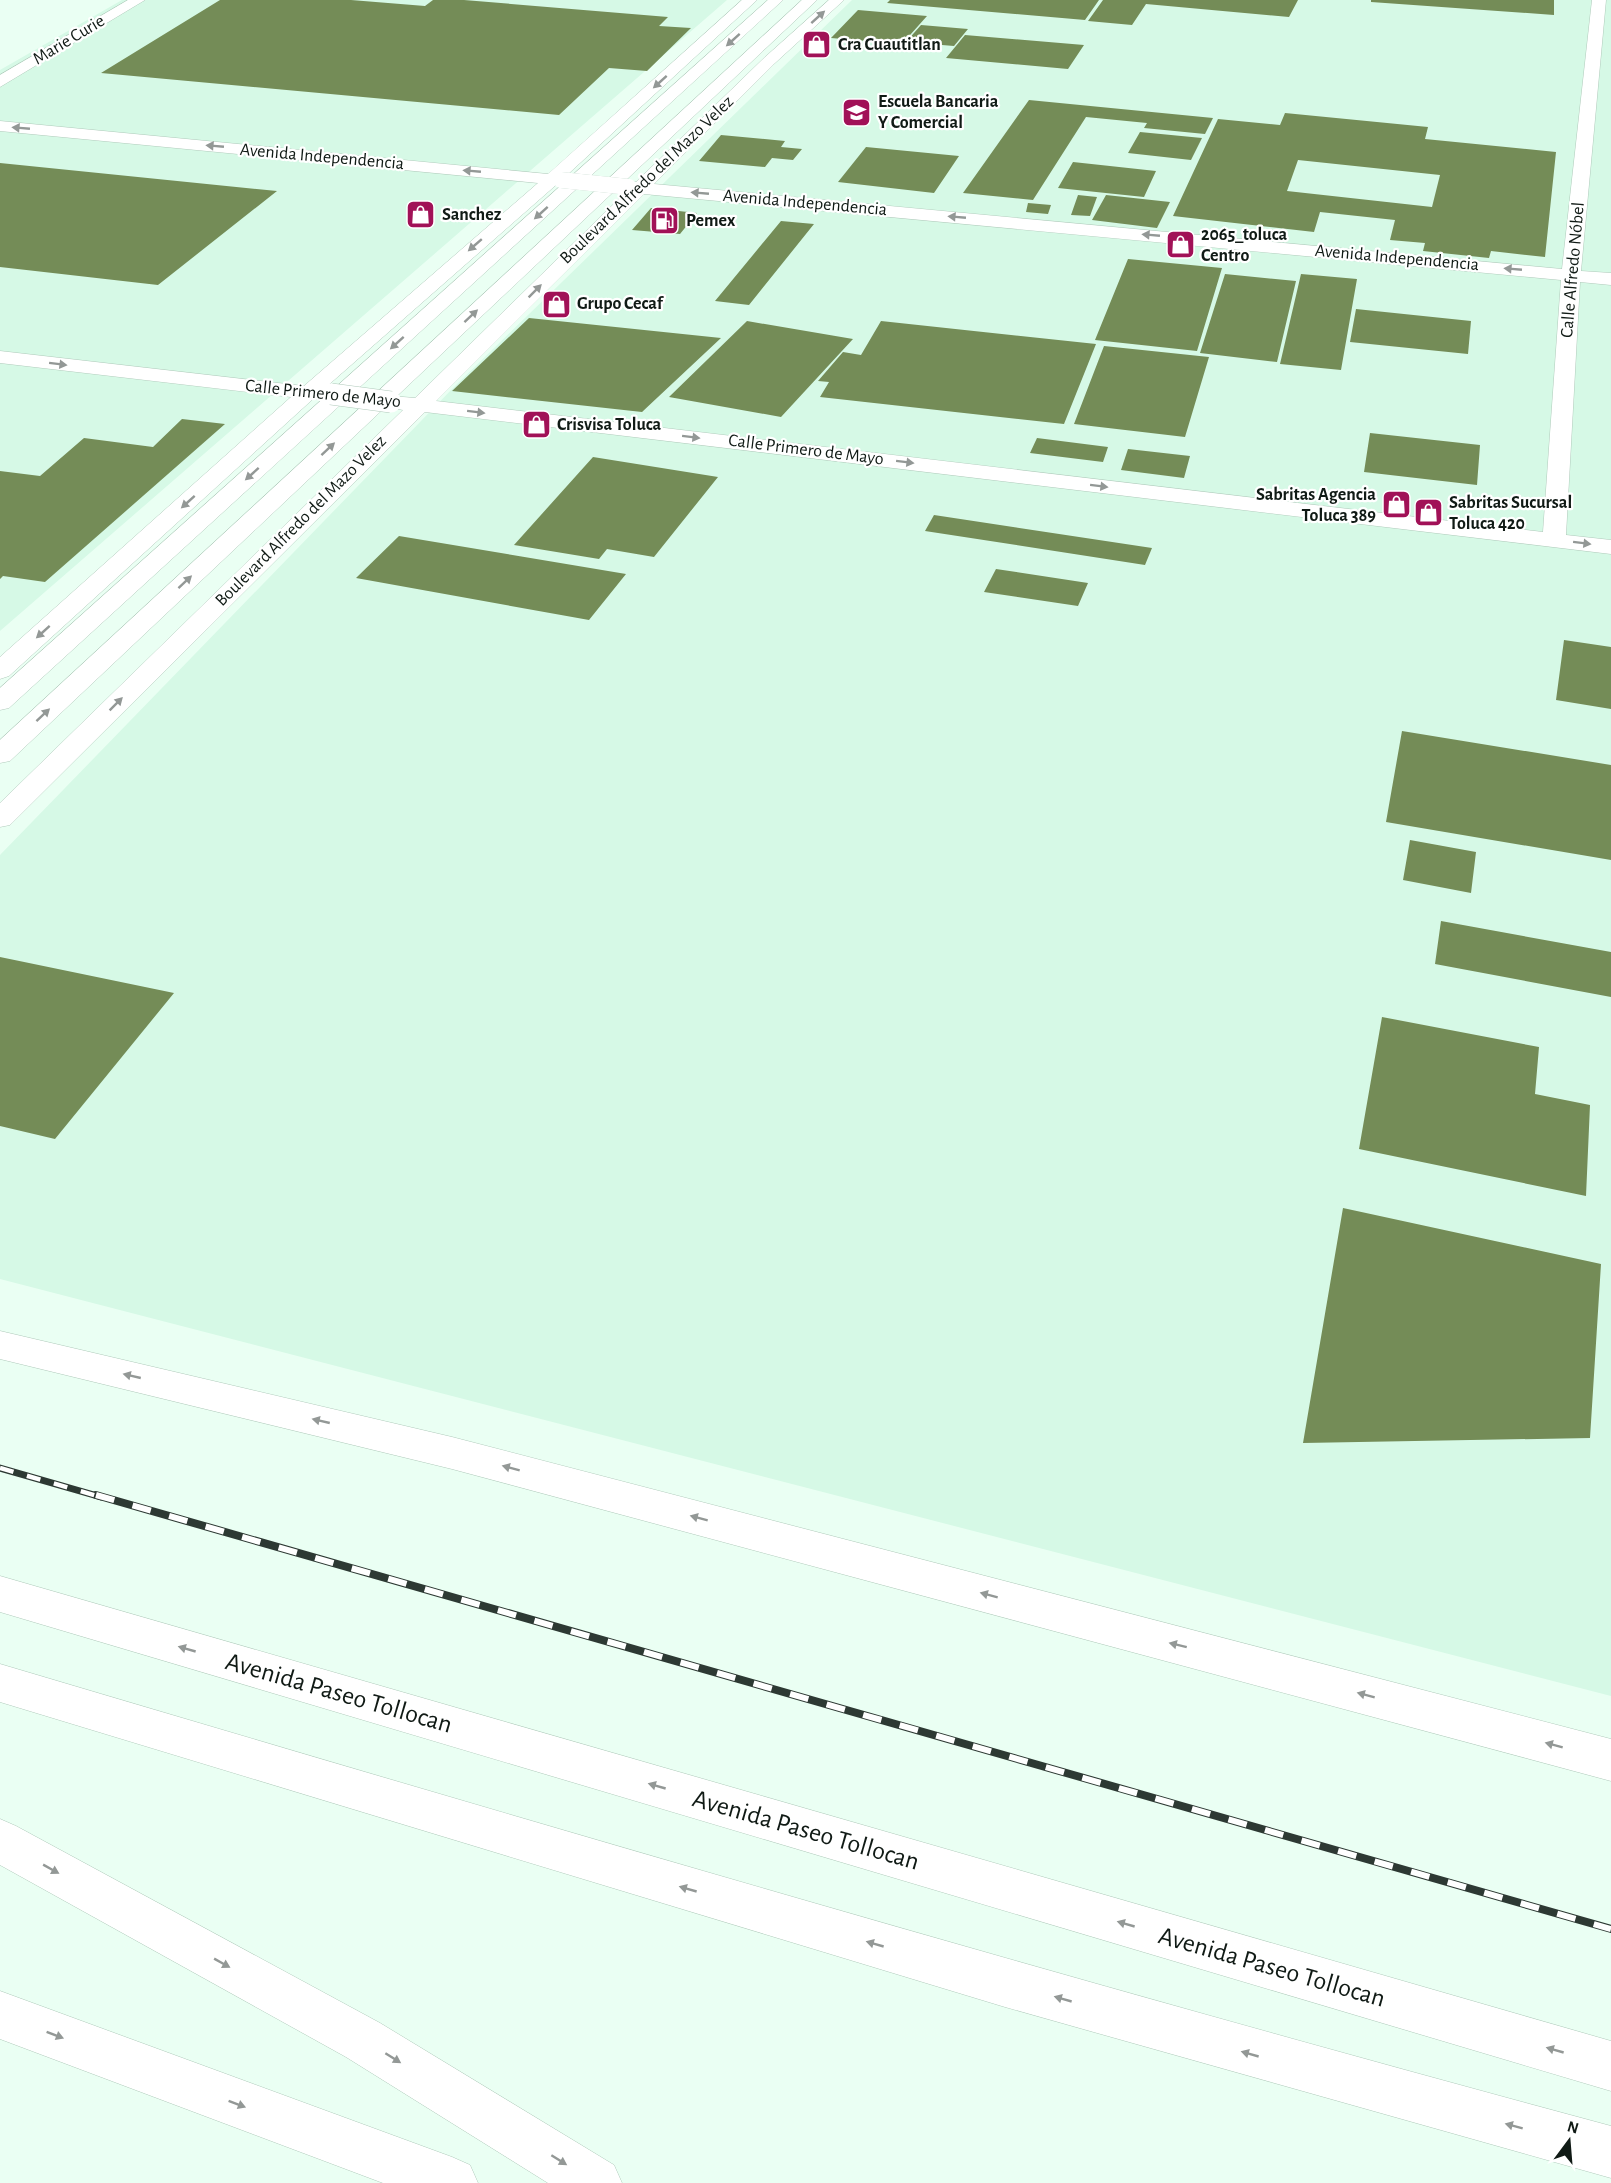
<svg xmlns="http://www.w3.org/2000/svg" width="1611" height="2183" viewBox="0 0 1611 2183" font-family="'Alegreya Sans',sans-serif">
	<style>
		.built { fill: #d6f9e6 }
		.building { fill: #748c57; fill-rule: evenodd }
		.lines { fill: none; stroke-linecap: round; stroke-linejoin: round }
		.street-casing { stroke: #b0cabb; stroke-width: 1 }
		.secondary-casing { stroke: #b0cabb; stroke-width: 1 }
		.primary-casing { stroke: #b0cabb; stroke-width: 1 }
		.highway-casing { stroke: #b0cabb; stroke-width: 1 }
		.street { fill: #fff; fill-rule: evenodd }
		.secondary { fill: #fff; fill-rule: evenodd }
		.primary { fill: #fff; fill-rule: evenodd }
		.highway { fill: #fff; fill-rule: evenodd }
		.rail-far1-casing { stroke: #2d3933; stroke-width: 7 }
		.rail-casing { stroke: #2d3933; stroke-width: 8 }
		.rail-far1 { stroke: #fff; stroke-width: 4.5; stroke-dasharray: 14; stroke-linecap: butt }
		.rail { stroke: #fff; stroke-width: 6; stroke-dasharray: 19; stroke-linecap: butt }
		.secondary-bridge-far1-casing { stroke: #b0cabb; stroke-width: 16; stroke-linecap: butt }
		.secondary-bridge-casing { stroke: #b0cabb; stroke-width: 22; stroke-linecap: butt }
		.secondary-bridge-far1 { stroke: #fff; stroke-width: 16 }
		.secondary-bridge { stroke: #fff; stroke-width: 21 }
		.oneway { fill: #939896 }
		.labels { text-anchor: middle; dominant-baseline: central; stroke-width: 4.5; stroke-linejoin: round; paint-order: stroke }
		.far-street-label { font-size: 18px; fill: #101a15; stroke: #fff }
		.far-poi-label { font-size: 18px; font-weight: bold; fill: #101a15; stroke: #fff; text-anchor: start }
		.near-street-label { font-size: 26px; fill: #101a15; stroke: #fff }
	</style>
	<rect width="100%" height="100%" fill="#eafff3"/>
	<path class="built" d="M 122,0 L 727,0 L 0,631 L 0,70 Z
		M 852,0 L 1611,0 L 1611,1696 L 0,1279 L 0,855 L 453,388 Z"/>
	<path class="building" d="M 220,0 L 351,0 L 425,6 L 433,0 L 464,0 L 668,17 L 659,26 L 691,28 L 647,71 L 609,68 L 559,115 L 101,73 Z
		M 890,0 L 1099,0 L 1085,20 L 887,3 Z
		M 1103,0 L 1298,0 L 1289,17 L 1146,4 L 1132,25 L 1088,21 Z
		M 1371,0 L 1554,0 L 1554,15 L 1371,2 Z
		M 858,10 L 927,16 L 902,44 L 831,38 Z
		M 921,25 L 968,29 L 954,46 L 906,42 Z
		M 965,35 L 1084,45 L 1068,69 L 946,58 Z
		M 1029,100 L 1213,118 L 1205,134 L 1144,128 L 1147,123 L 1086,117 L 1033,200 L 963,193 Z
		M 1285,113 L 1428,127 L 1425,139 L 1556,152 L 1545,257 L 1491,251 L 1489,258 L 1423,251 L 1425,243 L 1390,240 L 1395,220 L 1320,212 L 1314,232 L 1173,216 L 1218,119 L 1280,125 ZM 1298,160 L 1440,175 L 1432,207 L 1287,191 Z
		M 1140,132 L 1202,138 L 1191,160 L 1128,153 Z
		M 721,135 L 785,141 L 781,147 L 802,149 L 793,160 L 772,158 L 765,167 L 699,161 Z
		M 866,147 L 959,156 L 934,193 L 838,182 Z
		M 1073,162 L 1156,171 L 1144,197 L 1058,188 Z
		M 0,163 L 277,191 L 158,285 L 0,267 Z
		M 1078,195 L 1097,197 L 1090,216 L 1071,215 Z
		M 1106,195 L 1170,202 L 1157,228 L 1092,220 Z
		M 1028,203 L 1051,205 L 1048,214 L 1026,212 Z
		M 651,208 L 697,213 L 680,234 L 632,230 Z
		M 781,221 L 814,224 L 749,305 L 715,301 Z
		M 1128,259 L 1222,268 L 1197,351 L 1095,340 Z
		M 1225,274 L 1296,281 L 1277,362 L 1200,353 Z
		M 1301,274 L 1357,279 L 1341,370 L 1280,364 Z
		M 1356,309 L 1471,321 L 1468,354 L 1350,342 Z
		M 529,318 L 721,338 L 642,412 L 452,391 Z
		M 747,321 L 853,339 L 781,417 L 669,397 Z
		M 881,321 L 1096,344 L 1064,424 L 820,397 L 829,382 L 818,381 L 843,352 L 861,355 Z
		M 1104,346 L 1209,357 L 1185,437 L 1074,424 Z
		M 182,419 L 225,424 L 45,582 L 3,576 L 0,579 L 0,471 L 40,476 L 84,438 L 153,447 Z
		M 1370,433 L 1480,445 L 1477,485 L 1364,472 Z
		M 1037,438 L 1108,447 L 1103,462 L 1030,453 Z
		M 1128,449 L 1190,456 L 1184,478 L 1121,470 Z
		M 593,457 L 718,477 L 654,557 L 607,549 L 599,559 L 514,545 Z
		M 934,515 L 1152,548 L 1145,565 L 925,531 Z
		M 399,536 L 626,574 L 589,620 L 356,578 Z
		M 996,569 L 1088,583 L 1078,606 L 984,592 Z
		M 1564,640 L 1611,647 L 1611,709 L 1556,700 Z
		M 1402,731 L 1611,765 L 1611,860 L 1386,822 Z
		M 1410,840 L 1476,852 L 1471,893 L 1403,880 Z
		M 1441,921 L 1611,952 L 1611,997 L 1435,964 Z
		M 0,957 L 174,993 L 55,1139 L 0,1126 Z
		M 1382,1017 L 1539,1047 L 1535,1094 L 1590,1105 L 1586,1196 L 1359,1149 Z
		M 1343,1208 L 1601,1264 L 1590,1438 L 1303,1443 Z"/>
	<g class="lines">
		<defs>
			<path id="street" d="M 128,0 L 145,0 L 0,87 L 0,75 Z"/>
			<path id="secondary" d="M 742,0 L 757,0 L 566,176 L 570,180 L 567,184 L 556,185 L 325,388 L 330,390 L 333,394 L 330,398 L 313,399 L 9,676 L 0,679 L 0,657 L 291,397 L 0,363 L 0,351 L 304,386 L 538,183 L 0,131 L 0,121 L 548,174 Z
				M 829,0 L 844,0 L 774,64 L 654,184 L 1562,269 L 1592,0 L 1606,0 L 1581,271 L 1611,273 L 1611,285 L 1580,282 L 1566,535 L 1611,540 L 1611,554 L 425,412 L 10,825 L 0,827 L 0,803 L 403,410 L 384,406 L 380,402 L 384,398 L 391,396 L 415,398 L 626,192 L 620,187 L 623,183 L 636,182 L 764,58 ZM 644,194 L 1561,280 L 1543,532 L 436,401 Z
				M 0,1331 L 452,1437 L 1611,1739 L 1611,1781 L 452,1469 L 0,1359 Z
				M 0,1576 L 1611,2041 L 1611,2091 L 0,1612 Z
				M 0,1819 L 16,1826 L 380,2023 L 614,2165 L 622,2183 L 548,2183 L 346,2057 L 0,1865 Z"/>
			<path id="primary" d="M 768,0 L 783,0 L 9,708 L 0,710 L 0,688 Z
				M 802,0 L 817,0 L 10,761 L 0,763 L 0,740 Z"/>
			<path id="highway" d="M 0,1664 C 536,1823 1072,1981 1611,2126 L 1611,2178 L 1005,2007 L 0,1702 Z
				M 0,1991 L 452,2157 L 470,2165 L 478,2183 L 383,2183 L 0,2039 Z"/>
		</defs>
		<use href="#street" class="street-casing"/>
		<use href="#secondary" class="secondary-casing"/>
		<use href="#primary" class="primary-casing"/>
		<use href="#highway" class="highway-casing"/>
		<use href="#street" class="street"/>
		<use href="#secondary" class="secondary"/>
		<use href="#primary" class="primary"/>
		<use href="#highway" class="highway"/>
		<defs>
			<path id="rail-far1" d="M 0,1468 L 101,1497"/>
			<path id="rail" d="M 96,1495 L 1611,1929"/>
		</defs>
		<use href="#rail-far1" class="rail-far1-casing"/>
		<use href="#rail" class="rail-casing"/>
		<use href="#rail-far1" class="rail-far1"/>
		<use href="#rail" class="rail"/>
		<defs>
			<path id="secondary-bridge-far1" d="M 561,180 L 629,187"/>
			<path id="secondary-bridge" d="M 331,394 L 391,402"/>
		</defs>
		<use href="#secondary-bridge-far1" class="secondary-bridge-far1-casing"/>
		<use href="#secondary-bridge" class="secondary-bridge-casing"/>
		<use href="#secondary-bridge-far1" class="secondary-bridge-far1"/>
		<use href="#secondary-bridge" class="secondary-bridge"/>
	</g>
	<defs><path id="oneway-solid" d="M-6-.8H1V-3.2L6.5 0L1 3.2V.8H-6Z" transform="scale(1.5)"/></defs>
	<g class="oneway">
		<use href="#oneway-solid" transform="translate(818 17) rotate(-42)"/>
		<use href="#oneway-solid" transform="translate(733 40) rotate(138)"/>
		<use href="#oneway-solid" transform="translate(660 82) rotate(138)"/>
		<use href="#oneway-solid" transform="translate(21 128) rotate(-175)"/>
		<use href="#oneway-solid" transform="translate(215 146) rotate(-175)"/>
		<use href="#oneway-solid" transform="translate(472 171) rotate(-175)"/>
		<use href="#oneway-solid" transform="translate(700 193) rotate(-175)"/>
		<use href="#oneway-solid" transform="translate(541 213) rotate(138)"/>
		<use href="#oneway-solid" transform="translate(957 217) rotate(-175)"/>
		<use href="#oneway-solid" transform="translate(1151 235) rotate(-175)"/>
		<use href="#oneway-solid" transform="translate(475 245) rotate(139)"/>
		<use href="#oneway-solid" transform="translate(1513 269) rotate(-175)"/>
		<use href="#oneway-solid" transform="translate(535 291) rotate(-45)"/>
		<use href="#oneway-solid" transform="translate(471 316) rotate(-43)"/>
		<use href="#oneway-solid" transform="translate(397 343) rotate(138)"/>
		<use href="#oneway-solid" transform="translate(58 364) rotate(7)"/>
		<use href="#oneway-solid" transform="translate(476 412) rotate(7)"/>
		<use href="#oneway-solid" transform="translate(691 437) rotate(7)"/>
		<use href="#oneway-solid" transform="translate(328 449) rotate(-43)"/>
		<use href="#oneway-solid" transform="translate(905 462) rotate(7)"/>
		<use href="#oneway-solid" transform="translate(252 474) rotate(138)"/>
		<use href="#oneway-solid" transform="translate(1099 486) rotate(7)"/>
		<use href="#oneway-solid" transform="translate(188 502) rotate(138)"/>
		<use href="#oneway-solid" transform="translate(1582 543) rotate(7)"/>
		<use href="#oneway-solid" transform="translate(185 582) rotate(-43)"/>
		<use href="#oneway-solid" transform="translate(43 632) rotate(138)"/>
		<use href="#oneway-solid" transform="translate(116 704) rotate(-45)"/>
		<use href="#oneway-solid" transform="translate(43 715) rotate(-43)"/>
		<use href="#oneway-solid" transform="translate(132 1376) rotate(-167)"/>
		<use href="#oneway-solid" transform="translate(321 1421) rotate(-167)"/>
		<use href="#oneway-solid" transform="translate(511 1468) rotate(-165)"/>
		<use href="#oneway-solid" transform="translate(699 1518) rotate(-165)"/>
		<use href="#oneway-solid" transform="translate(989 1595) rotate(-165)"/>
		<use href="#oneway-solid" transform="translate(1178 1645) rotate(-166)"/>
		<use href="#oneway-solid" transform="translate(187 1649) rotate(-164)"/>
		<use href="#oneway-solid" transform="translate(1366 1695) rotate(-165)"/>
		<use href="#oneway-solid" transform="translate(1554 1745) rotate(-165)"/>
		<use href="#oneway-solid" transform="translate(657 1786) rotate(-164)"/>
		<use href="#oneway-solid" transform="translate(51 1869) rotate(29)"/>
		<use href="#oneway-solid" transform="translate(688 1889) rotate(-164)"/>
		<use href="#oneway-solid" transform="translate(1126 1924) rotate(-164)"/>
		<use href="#oneway-solid" transform="translate(875 1944) rotate(-164)"/>
		<use href="#oneway-solid" transform="translate(222 1963) rotate(29)"/>
		<use href="#oneway-solid" transform="translate(1063 1999) rotate(-164)"/>
		<use href="#oneway-solid" transform="translate(55 2035) rotate(21)"/>
		<use href="#oneway-solid" transform="translate(1555 2050) rotate(-164)"/>
		<use href="#oneway-solid" transform="translate(1250 2054) rotate(-164)"/>
		<use href="#oneway-solid" transform="translate(393 2058) rotate(32)"/>
		<use href="#oneway-solid" transform="translate(237 2104) rotate(21)"/>
		<use href="#oneway-solid" transform="translate(1514 2126) rotate(-165)"/>
		<use href="#oneway-solid" transform="translate(559 2160) rotate(32)"/>
	</g>
	<defs>
		<symbol id="shop-square" viewBox="-11 -11 22 22"><rect x="-9" y="-9" width="18" height="18" rx="4" fill="#a11157" stroke="#fff"/><path d="M-5-2.5h2.3a2.7 3.5 0 0 1 5.4 0H5L5.5 6h-11ZM-1.5-2.5h3a1.5 2.3 0 0 0-3 0Z" fill="#fff"/></symbol>
		<symbol id="university-square" viewBox="-11 -11 22 22"><rect x="-9" y="-9" width="18" height="18" rx="4" fill="#a11157" stroke="#fff"/><path d="M0-5L7-2L0 1L-7-2ZM-4 1L0 2.5L4 1V4Q0 6-4 4Z" fill="#fff"/></symbol>
		<symbol id="fuel-square" viewBox="-11 -11 22 22"><rect x="-9" y="-9" width="18" height="18" rx="4" fill="#a11157" stroke="#fff"/><path d="M-5.5-6h7V0h2V4h1.3V-2.5L3-4.5l.8-.8L6-3V5H2.5V1h-1V6h-7ZM-4.2-4.7v3.2H.2V-4.7Z" fill="#fff"/></symbol>
	</defs>
	<g fill-rule="evenodd">
		<use href="#shop-square" x="800" y="28" width="33" height="33"/>
		<use href="#university-square" x="840" y="96" width="33" height="33"/>
		<use href="#shop-square" x="404" y="198" width="33" height="33"/>
		<use href="#fuel-square" x="648" y="204" width="33" height="33"/>
		<use href="#shop-square" x="1164" y="228" width="33" height="33"/>
		<use href="#shop-square" x="540" y="288" width="33" height="33"/>
		<use href="#shop-square" x="520" y="408" width="33" height="33"/>
		<use href="#shop-square" x="1380" y="488" width="33" height="33"/>
		<use href="#shop-square" x="1412" y="496" width="33" height="33"/>
	</g>
	<g class="labels">
		<g class="far-street-label">
			<text transform="translate(69 40) rotate(-31)">Marie Curie</text>
			<text transform="translate(322 157) rotate(5)">Avenida Independencia</text>
			<text transform="translate(647 180) rotate(-44)">Boulevard Alfredo del Mazo Velez</text>
			<text transform="translate(805 203) rotate(5)">Avenida Independencia</text>
			<text transform="translate(1397 258) rotate(5)">Avenida Independencia</text>
			<text transform="translate(1573 270) rotate(-85)">Calle Alfredo Nóbel</text>
			<text transform="translate(323 394) rotate(6)">Calle Primero de Mayo</text>
			<text transform="translate(806 450) rotate(7)">Calle Primero de Mayo</text>
			<text transform="translate(301 521) rotate(-45)">Boulevard Alfredo del Mazo Velez</text>
		</g>
		<g class="far-poi-label">
			<text x="838" y="45">Cra Cuautitlan</text>
			<text x="878" y="102">Escuela Bancaria<tspan x="878" dy="21">Y Comercial</tspan></text>
			<text x="442" y="215">Sanchez</text>
			<text x="686" y="221">Pemex</text>
			<text x="1201" y="235">2065_toluca<tspan x="1201" dy="21">Centro</tspan></text>
			<text x="577" y="304">Grupo Cecaf</text>
			<text x="557" y="425">Crisvisa Toluca</text>
			<text x="1376" y="495" text-anchor="end">Sabritas Agencia<tspan x="1376" dy="21">Toluca 389</tspan></text>
			<text x="1449" y="503">Sabritas Sucursal<tspan x="1449" dy="21">Toluca 420</tspan></text>
		</g>
		<g class="near-street-label">
			<text transform="translate(339 1693) rotate(16)">Avenida Paseo Tollocan</text>
			<text transform="translate(806 1830) rotate(16)">Avenida Paseo Tollocan</text>
			<text transform="translate(1272 1967) rotate(16)">Avenida Paseo Tollocan</text>
		</g>
	</g>
	<g transform="translate(1569 2141) rotate(16)" stroke="#ffffff" stroke-width="4.5" paint-order="stroke">
	<path d="M0-4.5L10 22L0 15L-10 22Z" fill="#101a15"/>
	<text y="-9" font-size="16" font-weight="bold" text-anchor="middle" fill="#101a15">N</text>
	</g>
</svg>
